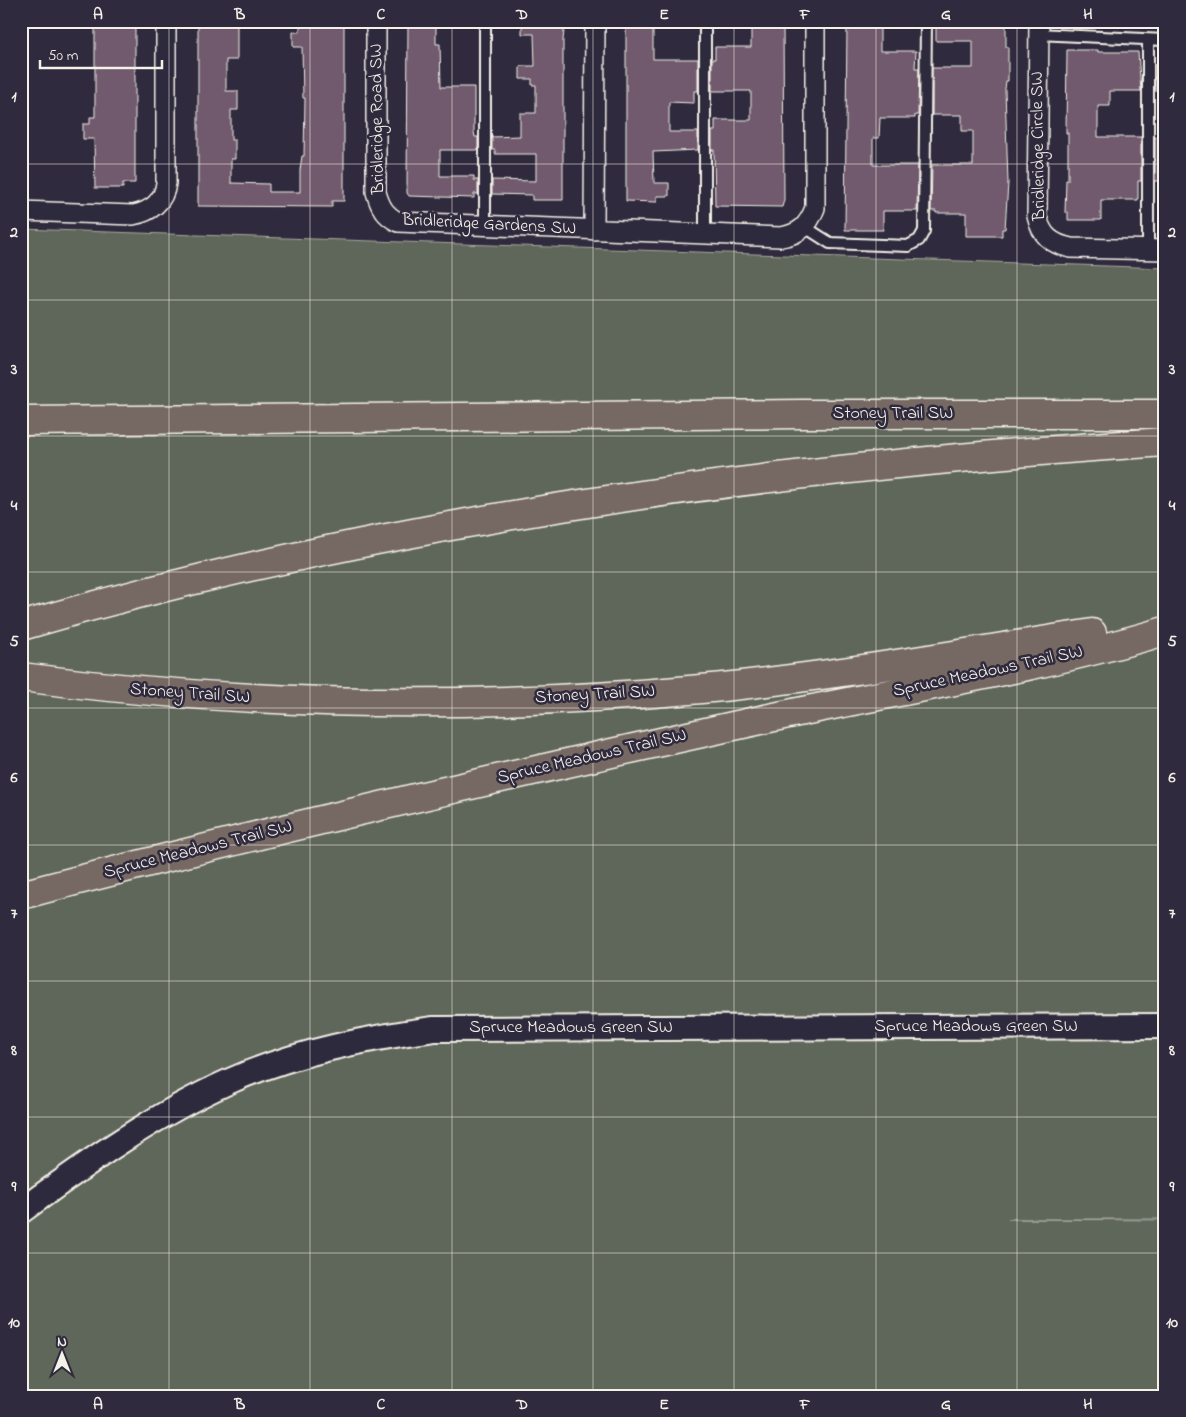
<svg xmlns="http://www.w3.org/2000/svg" width="1186" height="1417" viewBox="0 0 1186 1417" font-family="'Indie Flower',sans-serif">
	<style>
		.green { fill: #5f665a; stroke: #aaaca1 }
		.building { fill: #715a6e; stroke: #f4f1e8 }
		.lines { fill: none; stroke-linecap: round; stroke-linejoin: round }
		.service-casing { stroke: #f4f1e8; stroke-width: 14 }
		.minor-casing { stroke: #f4f1e8; stroke-width: 22 }
		.tertiary-casing { stroke: #f4f1e8; stroke-width: 28 }
		.motorway-casing { stroke: #f4f1e8; stroke-width: 31 }
		.service { stroke: #2f2a3d; stroke-width: 10 }
		.minor { stroke: #2f2a3d; stroke-width: 19 }
		.tertiary { stroke: #2f2a3d; stroke-width: 24 }
		.motorway { stroke: #766964; stroke-width: 28 }
		.grid { fill: none; stroke: #f4f1e8; stroke-width: 1; stroke-opacity: 0.55 }
		.labels { text-anchor: middle; dominant-baseline: central; stroke-width: 5; stroke-linejoin: round; paint-order: stroke }
		.street-label { font-size: 18px; fill: #f4f1e8; stroke: #2f2a3d }
		.neatline { fill: none; stroke: #f4f1e8; stroke-width: 2 }
		.grid-label { font-size: 16px; text-anchor: middle; font-weight: bold; fill: #f4f1e8 }
	</style>
	<rect width="100%" height="100%" fill="#2f2a3d"/>
	<filter id="ink" filterUnits="userSpaceOnUse"><feTurbulence type="fractalNoise" baseFrequency=".02" numOctaves="2"/><feDisplacementMap in="SourceGraphic" scale="10" xChannelSelector="R" yChannelSelector="G"/><feConvolveMatrix kernelMatrix="1 2 1 2 8 2 1 2 1" color-interpolation-filters="sRGB"/></filter>
	<g filter="url(#ink)">
		<path class="green" d="M 21,229 L 1165,268 L 1165,1219 L 1008,1219 L 1165,1220 L 1165,1396 L 21,1396 Z"/>
		<path class="building" d="M 95,21 L 135,21 L 135,183 L 123,183 L 123,188 L 95,188 L 94,139 L 83,139 L 83,124 L 90,124 L 90,117 L 95,117 Z
			M 198,21 L 237,21 L 237,60 L 226,60 L 226,91 L 238,91 L 238,110 L 231,110 L 231,140 L 235,140 L 235,159 L 231,159 L 231,183 L 269,184 L 269,192 L 300,192 L 300,170 L 302,156 L 304,156 L 305,98 L 303,98 L 302,47 L 293,47 L 293,32 L 300,32 L 300,25 L 344,25 L 344,201 L 332,201 L 332,207 L 198,206 Z
			M 522,21 L 565,21 L 563,40 L 563,200 L 532,200 L 532,195 L 492,194 L 492,180 L 536,181 L 536,154 L 495,154 L 495,150 L 492,150 L 492,137 L 520,136 L 520,113 L 536,113 L 536,85 L 532,85 L 532,79 L 520,79 L 520,66 L 535,66 L 534,34 L 522,34 Z
			M 626,21 L 653,21 L 653,59 L 698,59 L 698,91 L 694,91 L 694,103 L 669,102 L 669,132 L 698,132 L 698,150 L 653,152 L 654,183 L 669,183 L 669,196 L 657,196 L 657,202 L 626,201 Z
			M 755,21 L 783,21 L 784,200 L 782,207 L 715,206 L 714,150 L 712,150 L 712,131 L 715,131 L 715,120 L 751,120 L 751,91 L 712,91 L 712,59 L 715,59 L 715,47 L 751,47 L 751,26 L 755,26 Z
			M 936,21 L 1006,24 L 1006,47 L 1008,47 L 1008,81 L 1006,81 L 1005,89 L 1008,183 L 1005,229 L 1002,229 L 1002,236 L 966,236 L 966,213 L 936,213 L 936,211 L 931,211 L 932,165 L 973,165 L 973,131 L 962,131 L 962,115 L 932,115 L 932,68 L 973,68 L 973,41 L 936,41 Z
			M 408,22 L 436,22 L 436,44 L 440,44 L 441,87 L 474,87 L 474,132 L 475,137 L 478,137 L 478,150 L 440,150 L 440,176 L 474,176 L 474,180 L 478,180 L 478,194 L 474,194 L 474,198 L 409,196 L 407,193 Z
			M 847,25 L 880,26 L 880,51 L 916,51 L 915,68 L 919,68 L 918,115 L 915,115 L 915,118 L 880,118 L 879,138 L 873,138 L 873,165 L 918,165 L 917,211 L 883,211 L 883,230 L 845,230 Z
			M 1067,50 L 1098,50 L 1098,52 L 1138,52 L 1141,91 L 1110,91 L 1110,106 L 1098,106 L 1098,137 L 1141,137 L 1141,181 L 1138,181 L 1138,200 L 1101,200 L 1101,220 L 1068,220 L 1068,212 L 1065,212 L 1066,180 L 1068,180 L 1068,133 L 1066,133 Z
			M 1155,77 L 1165,77 L 1165,91 L 1155,91 Z
			M 1165,136 L 1165,181 L 1155,181 L 1155,137 Z"/>
		<g class="lines">
			<defs>
				<path id="service" d="M 705,21 L 705,234
					M 1037,34 L 1165,40
					M 1148,40 L 1148,250
					M 485,227 L 485,21
					M 805,227 L 830,243 L 908,246 L 919,240 L 924,231 L 926,21"/>
				<path id="minor" d="M 376,21 L 376,192 C 380,207 385,215 398,222 L 781,237 C 800,234 808,226 815,208 L 815,21
					M 1039,21 L 1037,216 C 1041,235 1051,244 1071,248 L 1165,250
					M 21,211 L 133,215 C 150,212 164,202 166,183 L 166,21
					M 594,230 L 595,21"/>
				<path id="tertiary" d="M 21,1211 C 88,1162 154,1115 230,1081 C 292,1053 367,1038 434,1029 L 1165,1026"/>
				<path id="motorway" d="M 21,421 L 801,414 L 1165,414
					M 21,626 C 394,518 779,467 1165,442
					M 21,677 C 246,706 475,710 701,689 C 832,677 962,653 1092,633
					M 21,895 C 265,831 510,775 756,721 C 892,691 1031,671 1165,631"/>
			</defs>
			<use href="#service" class="service-casing"/>
			<use href="#minor" class="minor-casing"/>
			<use href="#tertiary" class="tertiary-casing"/>
			<use href="#motorway" class="motorway-casing"/>
			<use href="#service" class="service"/>
			<use href="#minor" class="minor"/>
			<use href="#tertiary" class="tertiary"/>
			<use href="#motorway" class="motorway"/>
		</g>
	</g>
	<path class="grid" d="M 169,21 L 169,1396M 310,21 L 310,1396M 452,21 L 452,1396M 593,21 L 593,1396M 734,21 L 734,1396M 876,21 L 876,1396M 1017,21 L 1017,1396M 21,164 L 1165,164M 21,300 L 1165,300M 21,436 L 1165,436M 21,572 L 1165,572M 21,708 L 1165,708M 21,845 L 1165,845M 21,981 L 1165,981M 21,1117 L 1165,1117M 21,1253 L 1165,1253"/>
	<g class="labels">
		<g class="street-label">
			<text transform="translate(378 119) rotate(-91)">Bridleridge Road SW</text>
			<text transform="translate(1039 146) rotate(-91)">Bridleridge Circle SW</text>
			<text transform="translate(489 225) rotate(3)">Bridleridge Gardens SW</text>
			<text x="893" y="414">Stoney Trail SW</text>
			<text transform="translate(988 672) rotate(-12)">Spruce Meadows Trail SW</text>
			<text transform="translate(190 694) rotate(4)">Stoney Trail SW</text>
			<text transform="translate(595 695) rotate(-3)">Stoney Trail SW</text>
			<text transform="translate(592 757) rotate(-13)">Spruce Meadows Trail SW</text>
			<text transform="translate(198 850) rotate(-14)">Spruce Meadows Trail SW</text>
			<text x="976" y="1027">Spruce Meadows Green SW</text>
			<text x="571" y="1028">Spruce Meadows Green SW</text>
		</g>
	</g>
	<rect width="1186" height="1417" fill="none" stroke="#2f2a3d" stroke-width="55"/>
	<g transform="translate(62 1354)" stroke="#2f2a3d" stroke-width="4" paint-order="stroke">
	<path d="M0-4L9 19L0 12L-9 19Z" fill="#f4f1e8"/>
	<text y="-8" font-size="14" font-weight="bold" text-anchor="middle" fill="#f4f1e8">N</text>
	</g>
	<path d="M40 60v8h122v-8" fill="none" stroke="#f4f1e8" stroke-width="2.5"/>
	<text x="48" y="60" font-size="15" fill="#f4f1e8" stroke="#2f2a3d" stroke-width="4" paint-order="stroke">50 m</text>
	<rect x="28" y="28" width="1130" height="1362" class="neatline"/>
	<g class="grid-label">
		<text x="98" y="19">A</text>
		<text x="240" y="19">B</text>
		<text x="381" y="19">C</text>
		<text x="522" y="19">D</text>
		<text x="664" y="19">E</text>
		<text x="805" y="19">F</text>
		<text x="946" y="19">G</text>
		<text x="1088" y="19">H</text>
		<text x="14" y="101">1</text>
		<text x="1172" y="101">1</text>
		<text x="14" y="237">2</text>
		<text x="1172" y="237">2</text>
		<text x="14" y="374">3</text>
		<text x="1172" y="374">3</text>
		<text x="14" y="510">4</text>
		<text x="1172" y="510">4</text>
		<text x="14" y="646">5</text>
		<text x="1172" y="646">5</text>
		<text x="14" y="782">6</text>
		<text x="1172" y="782">6</text>
		<text x="14" y="918">7</text>
		<text x="1172" y="918">7</text>
		<text x="14" y="1055">8</text>
		<text x="1172" y="1055">8</text>
		<text x="14" y="1191">9</text>
		<text x="1172" y="1191">9</text>
		<text x="14" y="1327">10</text>
		<text x="1172" y="1327">10</text>
		<text x="98" y="1409">A</text>
		<text x="240" y="1409">B</text>
		<text x="381" y="1409">C</text>
		<text x="522" y="1409">D</text>
		<text x="664" y="1409">E</text>
		<text x="805" y="1409">F</text>
		<text x="946" y="1409">G</text>
		<text x="1088" y="1409">H</text>
	</g>
</svg>
